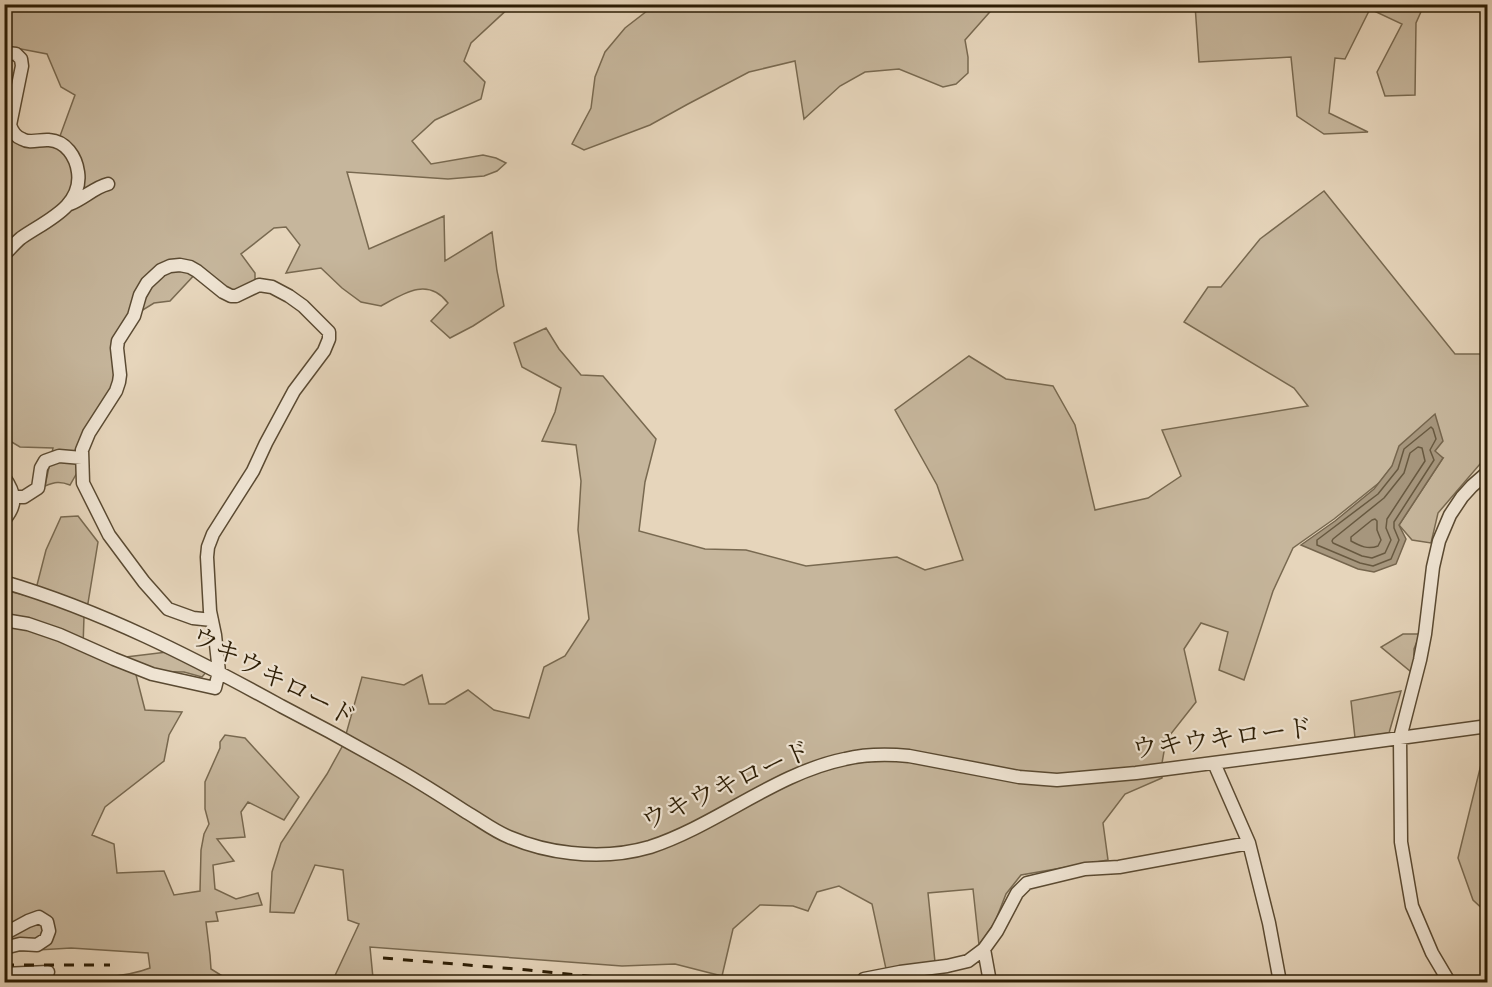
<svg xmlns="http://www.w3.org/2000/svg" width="1492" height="987" viewBox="0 0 1492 987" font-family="'IM FELL Double Pica','Noto Serif JP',serif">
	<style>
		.green { fill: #c6b69c; stroke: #786950; stroke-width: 1.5 }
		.water { fill: #a6967d; stroke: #75654d; stroke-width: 1.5 }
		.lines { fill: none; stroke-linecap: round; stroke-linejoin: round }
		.shore { stroke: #685940; stroke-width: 1.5 }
		.minor-casing { stroke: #5a4a32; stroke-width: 15 }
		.minor { stroke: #efe4d3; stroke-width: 12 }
		.rail { stroke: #2b1c04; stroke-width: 3; stroke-dasharray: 10 10; stroke-linecap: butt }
		.labels { text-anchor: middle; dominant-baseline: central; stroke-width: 4.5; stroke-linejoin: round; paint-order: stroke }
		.street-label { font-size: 26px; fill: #2b1c04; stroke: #efe4d3 }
	</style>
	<rect width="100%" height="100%" fill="#e6d5bb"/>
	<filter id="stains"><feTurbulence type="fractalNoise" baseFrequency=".00333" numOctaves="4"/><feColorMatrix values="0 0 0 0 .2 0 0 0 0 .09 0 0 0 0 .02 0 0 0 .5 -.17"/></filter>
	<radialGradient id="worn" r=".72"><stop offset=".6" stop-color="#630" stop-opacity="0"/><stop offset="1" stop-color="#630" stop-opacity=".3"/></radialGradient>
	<path class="green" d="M 5,5 L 512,5 L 471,43 L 464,61 L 485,82 L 481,99 L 435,120 L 412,141 L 431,164 L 483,155 L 496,158 L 506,163 L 497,171 L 484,176 L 448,179 L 347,172 L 369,249 L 444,216 L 445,261 L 492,232 L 497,271 L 504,306 L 473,326 L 450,338 L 431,321 L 448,303 C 428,277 404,293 381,306 L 361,302 L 342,288 L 321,268 L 286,273 L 300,245 L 286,227 L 274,228 L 241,254 L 255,273 L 255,281 L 234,292 L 199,270 L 170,301 L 154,303 L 138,313 L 163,265 L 118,334 L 118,372 L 78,471 L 70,485 C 60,481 55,482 45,486 L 53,448 L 20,447 L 5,438 L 5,262 L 21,243 L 55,221 L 77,182 L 62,205 L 5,248 L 5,138 L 22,142 L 56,147 L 75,95 L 61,87 L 47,54 L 5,46 Z
		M 651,5 L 996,5 L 965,40 L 968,57 L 968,73 L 956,84 L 943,87 L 899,69 L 865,72 L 840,86 L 804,119 L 795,61 L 749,72 L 688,104 L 650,125 L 584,150 L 572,144 L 591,108 L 595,77 L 605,52 L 625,28 L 652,7 Z
		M 1195,5 L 1424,5 L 1416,23 L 1415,95 L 1385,96 L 1377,72 L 1402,24 L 1370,9 L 1345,59 L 1335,58 L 1329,113 L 1368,132 L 1324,134 L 1297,116 L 1291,57 L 1199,62 Z
		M 1324,191 L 1455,354 L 1487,354 L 1487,459 L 1480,464 L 1438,513 L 1431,543 L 1412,540 L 1399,525 L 1443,458 L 1396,461 L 1380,482 L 1334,519 L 1293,548 L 1273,591 L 1244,680 L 1219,670 L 1228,632 L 1201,623 L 1184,649 L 1196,702 L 1166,740 L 1162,763 L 1162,778 L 1125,794 L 1103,823 L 1108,860 L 1021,875 L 1006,894 L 995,922 L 979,945 L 973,889 L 928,893 L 935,962 L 886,969 L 872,904 L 839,886 L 817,892 L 808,911 L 793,906 L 760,905 L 733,929 L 722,976 L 675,964 L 622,966 L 370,947 L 373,978 L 404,982 L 332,982 L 359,924 L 348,920 L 343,870 L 315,865 L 294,913 L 270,912 L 272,872 L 281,843 L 327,774 L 343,745 L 362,677 L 404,685 L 422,675 L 429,704 L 445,704 L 468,690 L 494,710 L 529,718 L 544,667 L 565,656 L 589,619 L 578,530 L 581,481 L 576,445 L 542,441 L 555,412 L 561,388 L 522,367 L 514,343 L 546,328 L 559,349 L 581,375 L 603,376 L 656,439 L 645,482 L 639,531 L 705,549 L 746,550 L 806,566 L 897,557 L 925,570 L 963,560 L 937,485 L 895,410 L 969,356 L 1006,379 L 1053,386 L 1075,425 L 1095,510 L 1148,498 L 1181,476 L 1162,430 L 1308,406 L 1294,388 L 1184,322 L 1208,287 L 1221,287 L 1260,239 Z
		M 78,516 L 98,542 L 88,603 L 84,616 L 83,648 L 118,665 L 126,657 L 167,652 L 208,670 L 202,677 L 184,672 L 135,671 L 145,710 L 182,712 L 169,735 L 164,761 L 105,807 L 92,835 L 114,844 L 117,873 L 164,871 L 174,895 L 200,891 L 201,850 L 204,834 L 209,824 L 205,809 L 205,782 L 220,748 L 220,742 L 225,735 L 245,738 L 299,797 L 284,820 L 248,802 L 241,812 L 245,837 L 217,839 L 234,861 L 213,865 L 215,889 L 236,899 L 258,893 L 262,905 L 216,912 L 218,921 L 206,922 L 210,955 L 211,969 L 232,982 L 5,982 L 5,978 C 23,974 43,977 61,978 C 85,980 127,977 150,968 L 148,953 L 71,948 L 5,952 L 4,812 L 11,792 L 4,780 L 4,590 L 40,599 L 37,585 L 46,550 L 61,517 Z
		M 1403,634 L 1420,634 L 1414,649 L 1414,663 L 1410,671 L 1381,647 Z
		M 1401,691 L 1389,733 L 1355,738 L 1351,701 Z
		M 1487,740 L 1488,913 L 1487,913 L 1473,900 L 1458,858 Z"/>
	<path class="water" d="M 1435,414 L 1443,441 L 1435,451 L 1443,458 L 1399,525 L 1406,539 L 1396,564 L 1374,572 L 1358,569 L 1301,545 L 1335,521 L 1374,489 L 1392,466 L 1399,446 Z"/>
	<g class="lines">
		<path class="shore" d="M 1431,427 L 1433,429 L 1436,439 L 1430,450 L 1434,460 L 1394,522 L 1394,528 L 1399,540 L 1391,559 L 1373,566 L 1360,563 L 1317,545 L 1317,540 L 1378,494 L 1398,469 L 1404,449 Z
			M 1418,447 L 1422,448 L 1425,461 L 1387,519 L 1386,528 L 1391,540 L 1385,553 L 1372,558 L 1362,556 L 1333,543 L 1332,541 L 1333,539 L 1384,498 L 1404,473 L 1410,453 Z
			M 1375,519 L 1377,521 L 1377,530 L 1381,540 L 1378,546 C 1368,550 1360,546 1351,541 L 1351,537 L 1372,520 Z"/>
		<defs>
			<path id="minor" d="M 4,54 L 7,53 L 16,54 L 21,59 L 22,66 L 10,125 C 12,131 16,137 22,139 C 30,144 40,139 49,140 C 66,141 76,157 78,172 C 83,207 45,221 21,238 C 15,243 10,249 4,255
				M 70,204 C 83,199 95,187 108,184
				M 4,477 C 15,493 18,504 4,520
				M 14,497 L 24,497 L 38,488 L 41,468 L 45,461 L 59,456 L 82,458
				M 4,582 C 102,611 192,657 281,706 C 316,724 351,743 386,763 C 413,778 440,795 466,812 C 480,820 494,831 509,837 C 528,845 551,851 571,853 C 597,856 626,854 650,847 C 717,825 776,773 845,759 C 866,754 887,754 909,756 L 1019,777 L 1057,780 L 1136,773 L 1297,752 L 1488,726
				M 4,620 L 28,624 L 60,635 L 114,659 L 152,674 L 215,688 L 219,672 L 215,635 L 210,611 L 207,557 L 208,547 L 213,534 L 225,515 L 253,471 L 266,443 L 294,391 L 324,351 L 329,339 L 329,332 L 303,306 L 289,296 L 272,287 L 259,285 L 236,296 L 231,296 L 223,292 L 197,271 L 190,267 L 180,265 L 170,266 L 161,270 L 147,283 L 140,295 L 134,316 L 118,341 L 117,348 L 120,375 L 119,382 L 116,391 L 89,433 L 82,450 L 83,483 L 109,535 L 144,582 L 168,609 L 193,618 L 212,620
				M 1214,763 L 1249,843 L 1269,923 L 1280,982
				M 4,934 L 28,921 L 39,917 L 47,922 L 49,931 L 46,939 L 37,945 L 20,944 L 4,948
				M 984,949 L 990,982
				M 4,974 L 48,972
				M 862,982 L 864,979 L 900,972 L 947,966 L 968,961 L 984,949 L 997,931 L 1017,893 L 1027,883 L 1085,869 L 1119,867 L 1249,843
				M 1452,982 L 1448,980 L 1432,953 L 1412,906 L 1401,842 L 1400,738 L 1420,660 L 1425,634 L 1433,567 L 1439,541 L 1450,515 L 1462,497 L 1472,486 L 1488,472"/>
		</defs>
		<use href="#minor" class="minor-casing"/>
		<use href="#minor" class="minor"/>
		<path class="rail" d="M 383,958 L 528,970 L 645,982
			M 4,965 L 110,965"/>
	</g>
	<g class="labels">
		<g class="street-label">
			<text transform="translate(273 677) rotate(28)">ウキウキロード</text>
			<text transform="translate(1222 739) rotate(-7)">ウキウキロード</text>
			<text transform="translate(726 786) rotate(-24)">ウキウキロード</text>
		</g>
	</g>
	<rect width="1492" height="987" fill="none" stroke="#e6d5bb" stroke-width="24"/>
	<rect x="6" y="6" width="1480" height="975" fill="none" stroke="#2b1c04" stroke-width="3"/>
	<rect x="12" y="12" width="1468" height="963" fill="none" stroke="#2b1c04" stroke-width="1.5"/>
	<rect width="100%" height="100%" filter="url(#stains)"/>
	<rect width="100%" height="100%" fill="url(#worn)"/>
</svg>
